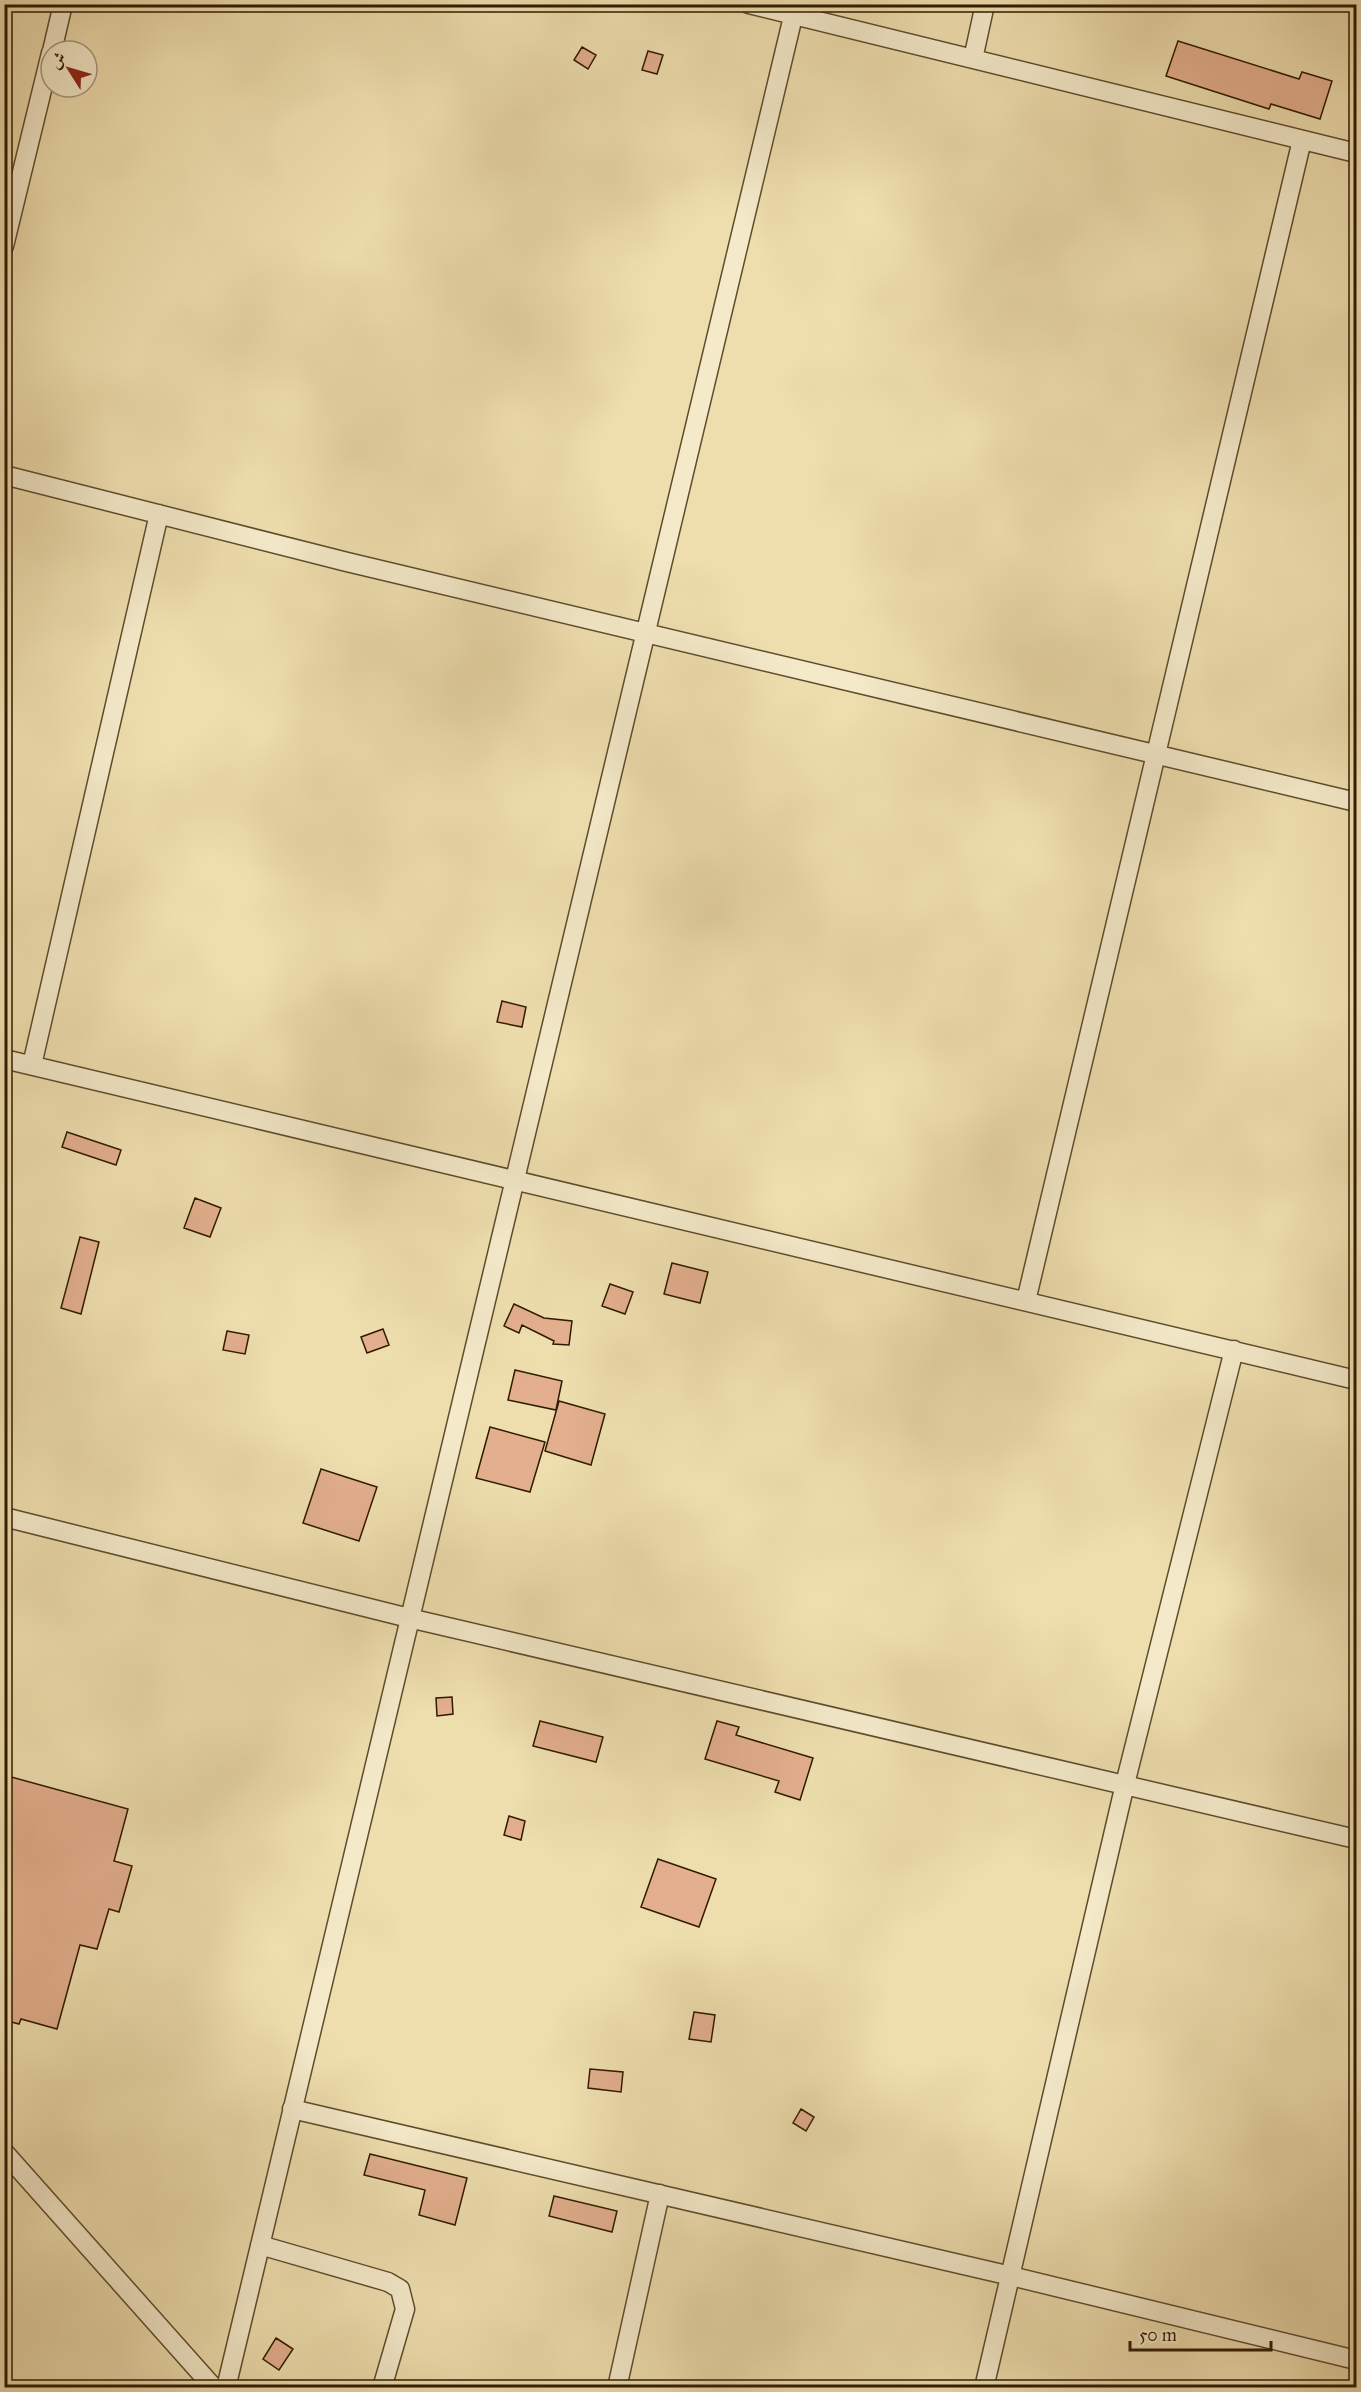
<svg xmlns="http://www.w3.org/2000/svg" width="1361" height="2392" viewBox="0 0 1361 2392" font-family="'IM FELL Great Primer',Amiri,serif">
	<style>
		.building { fill: #e3af8e; stroke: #2f1b00; stroke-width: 1.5 }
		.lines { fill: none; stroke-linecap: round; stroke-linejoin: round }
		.minor-casing { stroke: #5f4c2c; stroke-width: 21 }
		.minor { stroke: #f4eaca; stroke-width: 18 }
	</style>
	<rect width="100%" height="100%" fill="#eedeae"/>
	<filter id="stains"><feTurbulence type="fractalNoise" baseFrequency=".00333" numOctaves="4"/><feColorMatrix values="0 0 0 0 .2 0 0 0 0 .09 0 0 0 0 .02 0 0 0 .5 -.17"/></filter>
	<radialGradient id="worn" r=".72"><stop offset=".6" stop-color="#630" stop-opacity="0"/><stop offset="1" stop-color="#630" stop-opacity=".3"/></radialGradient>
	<path class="building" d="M 1178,41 L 1299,79 L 1302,72 L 1332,81 L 1320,119 L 1271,104 L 1269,109 L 1166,76 Z
		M 582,47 L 596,55 L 588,69 L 574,60 Z
		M 648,51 L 663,55 L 657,74 L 642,70 Z
		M 502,1001 L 526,1007 L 522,1027 L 497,1022 Z
		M 67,1132 L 121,1150 L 116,1165 L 62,1147 Z
		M 195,1198 L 221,1208 L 210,1237 L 184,1228 Z
		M 80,1237 L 99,1242 L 81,1314 L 61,1308 Z
		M 672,1263 L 708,1272 L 700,1303 L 664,1294 Z
		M 610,1284 L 633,1292 L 625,1314 L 602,1306 Z
		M 514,1304 L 544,1318 L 572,1321 L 569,1345 L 553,1344 L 554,1341 L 522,1325 L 519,1333 L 504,1326 Z
		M 383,1329 L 389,1345 L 367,1353 L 361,1337 Z
		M 227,1331 L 249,1335 L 245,1354 L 223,1350 Z
		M 515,1370 L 562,1381 L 556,1410 L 508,1400 Z
		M 559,1401 L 605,1414 L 591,1465 L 545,1451 Z
		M 490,1427 L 545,1442 L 530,1492 L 476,1478 Z
		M 321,1469 L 377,1487 L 359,1541 L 303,1523 Z
		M 452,1697 L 453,1714 L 437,1716 L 436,1698 Z
		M 540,1721 L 603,1737 L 596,1762 L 533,1746 Z
		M 717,1721 L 739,1727 L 736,1735 L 813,1758 L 800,1800 L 775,1792 L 779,1781 L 705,1759 Z
		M 4,1775 L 128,1809 L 114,1861 L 132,1866 L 119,1912 L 109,1909 L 97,1949 L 80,1945 L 57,2029 L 21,2019 L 19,2024 L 4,2020 Z
		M 509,1816 L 525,1821 L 521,1840 L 504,1835 Z
		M 658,1859 L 716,1879 L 699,1927 L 641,1907 Z
		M 694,2012 L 715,2015 L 711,2042 L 689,2039 Z
		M 590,2069 L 623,2072 L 621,2092 L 588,2088 Z
		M 801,2109 L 814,2117 L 806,2131 L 793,2123 Z
		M 370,2154 L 467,2178 L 455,2225 L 419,2215 L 425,2190 L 364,2175 Z
		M 554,2196 L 617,2211 L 612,2232 L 549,2216 Z
		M 276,2338 L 293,2349 L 279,2370 L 263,2359 Z"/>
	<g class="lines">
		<defs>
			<path id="minor" d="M 749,4 L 1356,153
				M 52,51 L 63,4
				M 973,59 L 985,4
				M 4,246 L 51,53
				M 4,475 L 347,562 L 1356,802
				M 4,1059 L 1356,1380
				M 32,1065 L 159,514
				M 1026,1301 L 1302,140
				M 4,1517 L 409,1618 L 1356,1839
				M 292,2109 L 1011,2276 L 1356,2360
				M 4,2152 L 214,2388
				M 260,2245 L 388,2282 L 400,2289 L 405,2309 L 382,2388
				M 226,2388 L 796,4
				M 617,2388 L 660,2194
				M 984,2388 L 1125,1784 L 1234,1350"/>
		</defs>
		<use href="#minor" class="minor-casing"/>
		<use href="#minor" class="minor"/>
	</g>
	<rect width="1361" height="2392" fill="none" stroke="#eedeae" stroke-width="24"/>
	<rect x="6" y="6" width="1349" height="2380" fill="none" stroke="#2f1b00" stroke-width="3"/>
	<rect x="12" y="12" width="1337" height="2368" fill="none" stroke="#2f1b00" stroke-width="1.5"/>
	<g transform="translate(69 69) rotate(307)"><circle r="28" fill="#f4eaca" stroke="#a59779" stroke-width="1.5"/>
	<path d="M0-4.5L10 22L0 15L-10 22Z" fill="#8f2418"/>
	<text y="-9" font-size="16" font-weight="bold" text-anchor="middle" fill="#2f1b00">ش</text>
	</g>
	<path d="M1130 2341v9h141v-9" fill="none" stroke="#2f1b00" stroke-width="3"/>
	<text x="1139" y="2341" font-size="18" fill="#2f1b00" stroke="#f4eaca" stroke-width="4.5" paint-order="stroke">50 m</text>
	<rect width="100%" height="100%" filter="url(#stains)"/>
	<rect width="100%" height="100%" fill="url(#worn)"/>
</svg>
